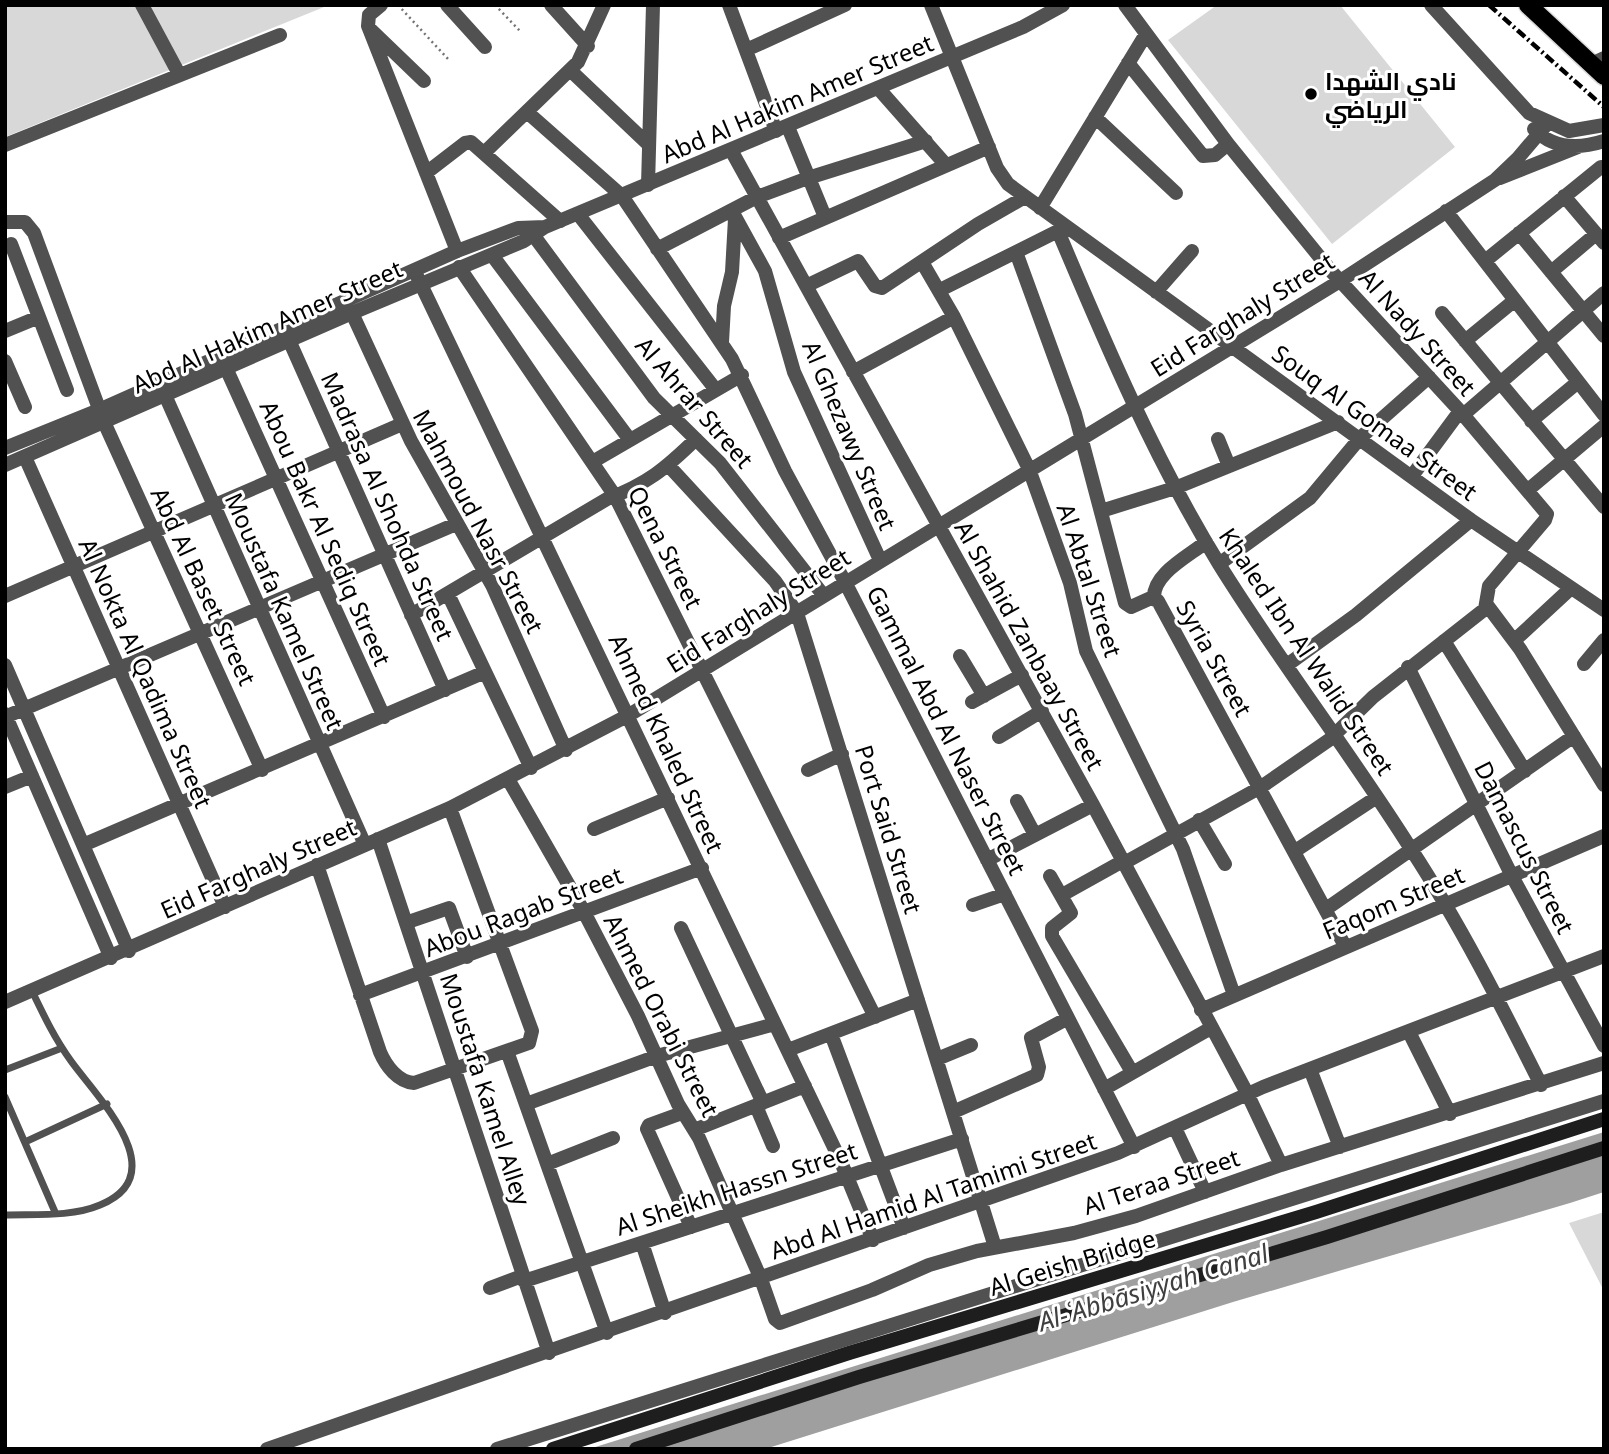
<svg xmlns="http://www.w3.org/2000/svg" width="1609" height="1454" viewBox="0 0 1609 1454" font-family="'Noto Sans',Cairo,sans-serif">
	<style>
		.green { fill: #d8d8d8 }
		.water { fill: #9f9f9f }
		.lines { fill: none; stroke-linecap: round; stroke-linejoin: round }
		.primary-casing { stroke: #dbdbdb; stroke-width: 21 }
		.path { stroke: #737373; stroke-width: 2.5; stroke-dasharray: 2 3.5; stroke-linecap: butt }
		.service { stroke: #515151; stroke-width: 7 }
		.minor { stroke: #515151; stroke-width: 14 }
		.tertiary { stroke: #515151; stroke-width: 14 }
		.secondary { stroke: #1e1e1e; stroke-width: 14 }
		.primary { stroke: #000; stroke-width: 18 }
		.rail { stroke: #000; stroke-width: 4.5; stroke-dasharray: 10 3.5 2 3.5; stroke-linecap: butt }
		.poi-dot { fill: #000; stroke: #fff; stroke-width: 2.5 }
		.labels { text-anchor: middle; dominant-baseline: central; stroke-width: 6; stroke-linejoin: round; paint-order: stroke }
		.poi-label { font-size: 24px; font-weight: bold; fill: #000; stroke: #fff; text-anchor: start }
		.street-label { font-size: 24px; fill: #000; stroke: #fff }
		.water-label { font-size: 26px; font-style: italic; fill: #404040; stroke: #fff }
	</style>
	<rect width="100%" height="100%" fill="#fff"/>
	<path class="green" d="M 5,5 L 329,5 L 5,137 Z
		M 1217,5 L 1340,5 L 1455,147 L 1332,244 L 1168,40 Z
		M 1604,1212 L 1604,1291 L 1569,1223 Z"/>
	<path class="water" d="M 1604,1132 L 1604,1192 L 1570,1203 L 1233,1302 L 765,1449 L 589,1449 Z"/>
	<g class="lines">
		<defs>
			<path id="primary" d="M 1528,5 L 1604,76"/>
		</defs>
		<use href="#primary" class="primary-casing"/>
		<path class="path" d="M 398,5 L 448,59
			M 495,5 L 520,31"/>
		<path class="service" d="M 5,1070 L 62,1048
			M 5,1097 L 55,1212
			M 25,1142 L 107,1104
			M 5,1215 C 36,1214 72,1217 100,1205 C 176,1174 96,1096 71,1061 C 55,1039 44,1016 32,991"/>
		<path class="minor" d="M 142,5 L 179,74
			M 381,5 L 369,15 L 368,26 L 457,251
			M 447,5 L 485,47
			M 551,5 L 588,46
			M 729,5 L 776,131
			M 931,5 L 997,168 L 1008,184 L 1471,520 L 1604,610
			M 1431,5 L 1529,113 L 1569,131 L 1604,125
			M 371,30 L 424,81
			M 746,50 L 845,5
			M 1128,63 L 1203,156 L 1215,155 L 1228,144
			M 1591,64 L 1604,58
			M 571,71 L 649,145
			M 878,88 L 946,165
			M 527,112 L 622,196 L 732,359 L 785,471 L 845,582 L 1134,1147
			M 1095,117 L 1176,193
			M 788,127 L 825,217
			M 1534,129 C 1553,149 1579,149 1604,141
			M 5,145 L 280,35
			M 731,150 L 1093,805 L 1247,1093 L 1281,1165
			M 484,153 L 578,62 L 604,5
			M 426,173 L 465,143 L 471,142 L 560,221
			M 1500,178 L 1578,147
			M 648,185 L 653,5
			M 1564,196 L 1604,243
			M 1040,208 L 1146,34
			M 732,211 L 765,271 L 794,372 L 880,560
			M 1446,211 L 1604,415
			M 578,214 L 716,390
			M 5,222 L 25,222 L 34,233 L 104,422 L 262,770
			M 1058,231 C 1106,345 1154,458 1219,564 C 1279,661 1350,752 1411,849 C 1460,924 1501,1005 1541,1085
			M 1519,233 L 1604,336
			M 534,236 L 654,398 L 720,463 L 824,596
			M 779,238 L 989,147
			M 11,244 L 67,390
			M 657,249 L 757,197 L 808,178 L 926,141
			M 1016,252 L 1075,414 L 1125,603 L 1131,607 L 1151,598 L 1158,601 L 1345,946
			M 492,255 L 630,440
			M 1485,261 L 1601,167
			M 922,262 L 954,317 L 1029,469 L 1070,583 L 1086,651 L 1183,849 L 1234,995
			M 459,267 L 615,496 L 875,1017
			M 1551,272 L 1596,234
			M 416,274 L 841,1162 L 873,1240
			M 806,286 L 858,261 L 875,286 L 882,288 L 978,224 L 1025,197
			M 940,290 L 1064,228
			M 1156,292 L 1192,251
			M 352,313 L 411,441 L 492,585 L 566,750
			M 1442,313 L 1604,507
			M 5,331 L 39,317
			M 289,340 L 445,690
			M 1465,341 L 1515,300
			M 722,342 L 724,306 L 732,272 L 735,219
			M 5,361 L 25,407
			M 226,368 L 384,717
			M 853,372 L 954,317
			M 165,395 L 365,845
			M 1463,415 L 1604,293
			M 1531,421 L 1578,382
			M 1218,439 L 1229,466
			M 25,457 L 225,907
			M 594,461 L 742,375
			M 668,465 L 775,581 L 797,613 L 995,1247
			M 1412,476 L 1460,411
			M 1528,490 L 1604,426
			M 1101,511 L 1175,488 L 1338,422
			M 1219,564 L 1310,498 L 1360,438 L 1429,377
			M 448,594 L 531,768
			M 5,596 L 402,424
			M 1154,599 C 1152,574 1189,556 1206,542
			M 1487,605 L 1520,649 L 1604,785
			M 411,615 L 607,499 C 647,484 665,469 696,439
			M 1515,640 L 1570,589
			M 1444,641 L 1525,771
			M 960,656 L 984,696
			M 1584,664 L 1604,640
			M 5,665 L 129,951
			M 1287,665 L 1356,615 L 1471,520
			M 1408,667 L 1512,876 L 1604,1046
			M 972,702 L 1022,675
			M 5,714 L 111,958
			M 5,717 L 456,524
			M 999,737 L 1042,711
			M 808,770 L 842,754
			M 508,779 L 583,910 L 638,1016 L 678,1104 L 699,1138 L 761,1279 L 775,1319 L 780,1323 L 872,1290 L 929,1265 L 977,1251 L 1074,1233 L 1136,1216 L 1281,1165 L 1604,1063
			M 5,787 L 32,776
			M 1017,801 L 1035,835
			M 1199,820 L 1225,864
			M 594,829 L 668,798
			M 378,839 L 549,1353
			M 83,845 L 485,672
			M 1295,851 L 1377,797
			M 987,860 L 1093,805
			M 1124,863 L 1261,787 L 1329,740 L 1373,697 L 1485,609 L 1489,586 L 1545,520 L 1547,514 L 1460,411 L 1331,271 L 1228,144 L 1125,5
			M 317,865 L 380,1052 C 386,1066 398,1082 414,1083 L 529,1043 L 532,1031 L 450,808
			M 1050,876 L 1071,913 L 1052,928 L 1052,936 L 1132,1072
			M 1062,895 L 1123,861
			M 973,905 L 1005,894
			M 1326,909 L 1574,736
			M 408,922 L 449,908 L 467,957
			M 681,928 L 763,1103
			M 360,995 L 702,868
			M 5,1002 L 450,808 L 629,715 L 1340,281 L 1495,180 L 1518,158 L 1547,124
			M 1201,1010 L 1604,836
			M 1409,1032 L 1450,1114
			M 831,1034 L 904,1228
			M 788,1050 L 918,1000
			M 507,1051 L 607,1333
			M 937,1059 L 971,1045
			M 1310,1069 L 1340,1147
			M 1104,1089 L 1211,1028
			M 526,1104 L 657,1056 L 775,1024
			M 756,1106 L 773,1146
			M 953,1112 L 1037,1075 L 1039,1067 L 1031,1038 L 1068,1018
			M 682,1113 L 649,1125 L 647,1129 L 691,1227
			M 1175,1128 L 1205,1192
			M 694,1130 L 805,1086
			M 547,1164 L 613,1138
			M 642,1243 L 665,1313
			M 524,1281 L 962,1139
			M 490,1288 L 522,1276
			M 267,1449 L 1118,1153 L 1263,1087 L 1604,956
			M 497,1449 L 1604,1101"/>
		<path class="tertiary" d="M 5,448 L 99,410 L 457,251 L 518,228 L 545,227
			M 5,465 L 352,313 L 524,241 L 545,227 L 1023,27 L 1063,5"/>
		<path class="secondary" d="M 553,1449 L 849,1353 L 1316,1212 L 1604,1119
			M 636,1449 L 859,1377 L 1327,1237 L 1604,1148"/>
		<use href="#primary" class="primary"/>
		<path class="rail" d="M 1489,5 L 1604,107"/>
	</g>
	<circle class="poi-dot" cx="1311" cy="94" r="7"/>
	<g class="labels">
		<g class="poi-label">
			<text x="1325" y="80">نادي الشهدا<tspan x="1325" dy="28">الرياضي</tspan></text>
		</g>
		<g class="street-label">
			<text transform="translate(797 98) rotate(-23)">Abd Al Hakim Amer Street</text>
			<text transform="translate(1242 314) rotate(-32)">Eid Farghaly Street</text>
			<text transform="translate(267 326) rotate(-24)">Abd Al Hakim Amer Street</text>
			<text transform="translate(1418 332) rotate(48)">Al Nady Street</text>
			<text transform="translate(695 402) rotate(49)">Al Ahrar Street</text>
			<text transform="translate(1375 422) rotate(36)">Souq Al Gomaa Street</text>
			<text transform="translate(850 435) rotate(67)">Al Ghezawy Street</text>
			<text transform="translate(388 506) rotate(66)">Madrasa Al Shohda Street</text>
			<text transform="translate(479 521) rotate(62)">Mahmoud Nasr Street</text>
			<text transform="translate(326 533) rotate(66)">Abou Bakr Al Sediq Street</text>
			<text transform="translate(666 547) rotate(63)">Qena Street</text>
			<text transform="translate(1090 580) rotate(72)">Al Abtal Street</text>
			<text transform="translate(204 586) rotate(65)">Abd Al Baset Street</text>
			<text transform="translate(758 610) rotate(-32)">Eid Farghaly Street</text>
			<text transform="translate(285 611) rotate(66)">Moustafa Kamel Street</text>
			<text transform="translate(1030 645) rotate(61)">Al Shahid Zanbaay Street</text>
			<text transform="translate(1307 651) rotate(56)">Khaled Ibn Al Walid Street</text>
			<text transform="translate(1215 658) rotate(61)">Syria Street</text>
			<text transform="translate(146 673) rotate(66)">Al Nokta Al Qadima Street</text>
			<text transform="translate(947 730) rotate(63)">Gammal Abd Al Naser Street</text>
			<text transform="translate(667 743) rotate(65)">Ahmed Khaled Street</text>
			<text transform="translate(889 829) rotate(73)">Port Said Street</text>
			<text transform="translate(1525 847) rotate(63)">Damascus Street</text>
			<text transform="translate(258 868) rotate(-24)">Eid Farghaly Street</text>
			<text transform="translate(1393 902) rotate(-23)">Faqom Street</text>
			<text transform="translate(523 911) rotate(-21)">Abou Ragab Street</text>
			<text transform="translate(662 1015) rotate(63)">Ahmed Orabi Street</text>
			<text transform="translate(486 1089) rotate(72)">Moustafa Kamel Alley</text>
			<text transform="translate(1161 1181) rotate(-18)">Al Teraa Street</text>
			<text transform="translate(736 1188) rotate(-18)">Al Sheikh Hassn Street</text>
			<text transform="translate(933 1195) rotate(-19)">Abd Al Hamid Al Tamimi Street</text>
			<text transform="translate(1072 1262) rotate(-17)">Al Geish Bridge</text>
		</g>
		<g class="water-label">
			<text transform="translate(1153 1287) rotate(-17)">Al-ʿAbbāsiyyah Canal</text>
		</g>
	</g>
	<rect width="1609" height="1454" fill="none" stroke="#000000" stroke-width="14"/>
</svg>
